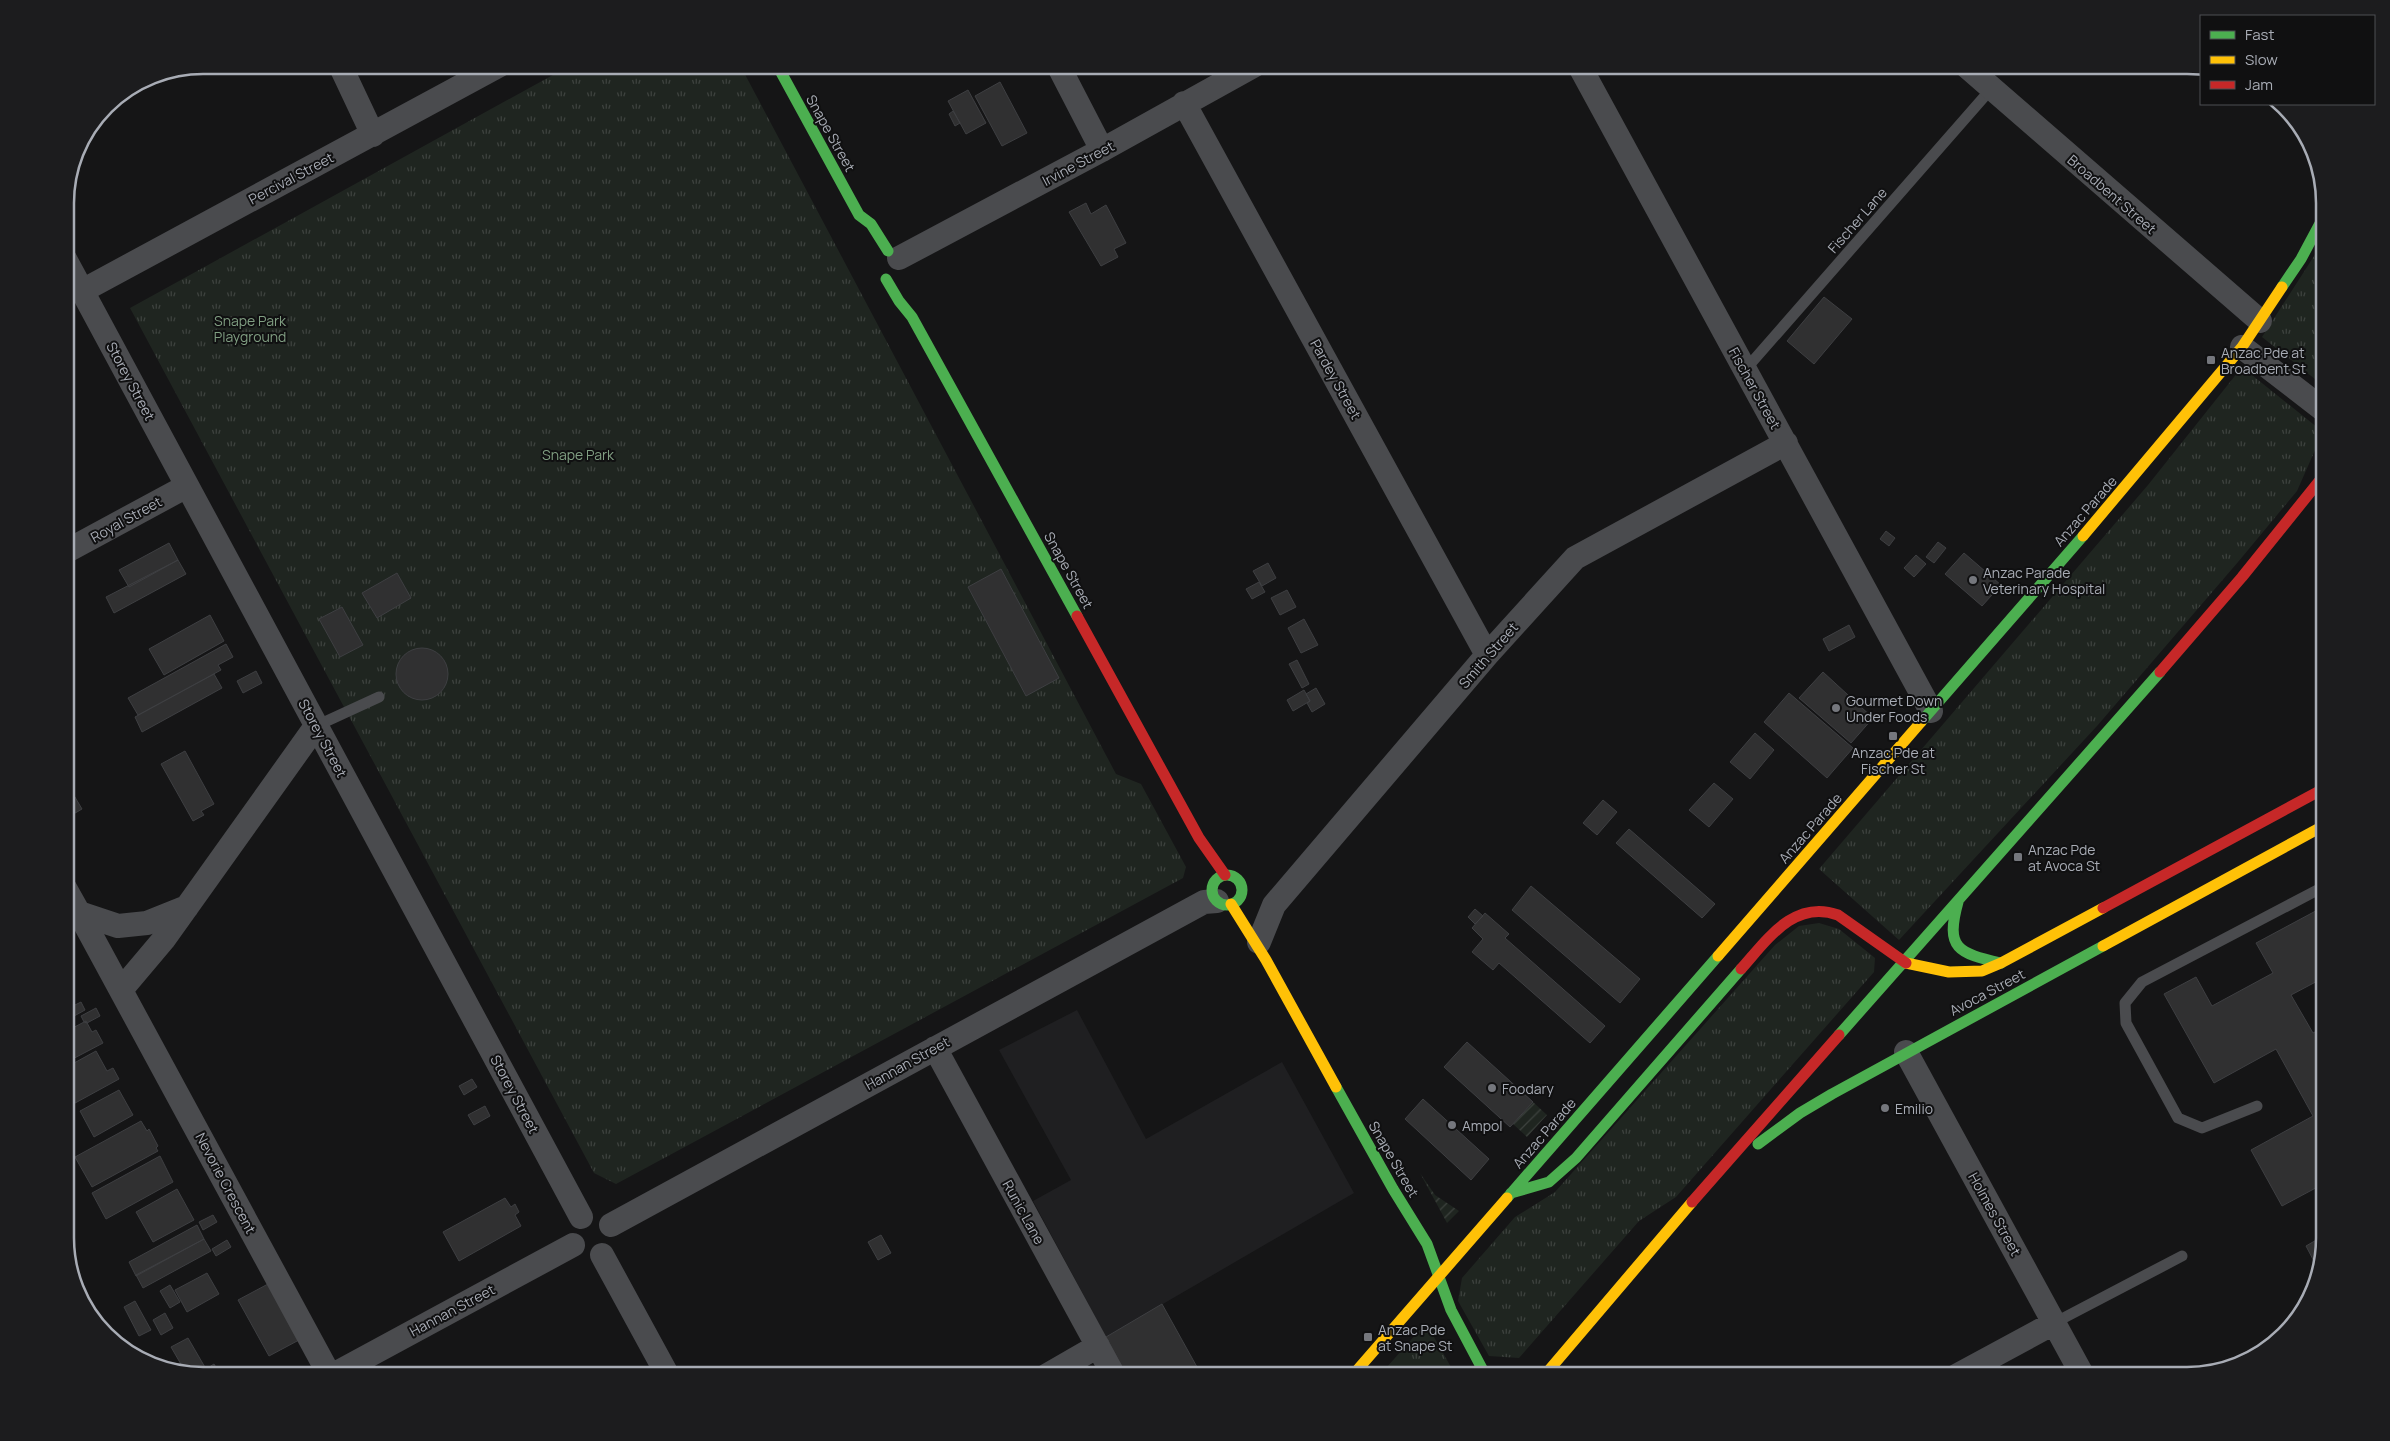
<svg xmlns="http://www.w3.org/2000/svg" width="2390" height="1441" viewBox="0 0 2390 1441" font-family="Manrope,sans-serif">
	<style>
		.built { fill: #1f1f21 }
		.park { fill: url(#park-tufts) }
		.garden { fill: url(#garden-furrows) }
		.building { fill: #303031; stroke: #3e3f42 }
		.lines { fill: none; stroke-linecap: round; stroke-linejoin: round }
		.lane { stroke: #4a4b4e; stroke-width: 11 }
		.street { stroke: #4a4b4e; stroke-width: 24 }
		.fast { stroke: #4caf50; stroke-width: 11 }
		.slow { stroke: #ffc107; stroke-width: 11 }
		.jam { stroke: #c62828; stroke-width: 11 }
		.poi-dot { fill: #75777d; stroke: #101011; stroke-width: 2 }
		.labels { text-anchor: middle; dominant-baseline: central; stroke-width: 4; stroke-linejoin: round; paint-order: stroke }
		.street-label { font-size: 14px; fill: #a8acb5; stroke: #101011 }
		.park-label { font-size: 14px; fill: #809e82; stroke: #101011 }
		.poi-label { font-size: 14px; fill: #a8acb5; stroke: #101011; text-anchor: start }
		.rim { fill: none; stroke: #a8acb5; stroke-width: 2.5 }
	</style>
	<defs>
		<pattern id="park-tufts" width="24" height="20" patternUnits="userSpaceOnUse" patternTransform="scale(1.25)"><rect width="24" height="20" fill="#1f2520"/><path d="M3 7l-1-3M5 7V3M7 7l1-3M15 17l-1-3M17 17v-4M19 17l1-3" fill="none" stroke="#3d423e"/></pattern>
		<pattern id="garden-furrows" width="10" height="10" patternUnits="userSpaceOnUse" patternTransform="scale(1.25)"><rect width="10" height="10" fill="#1f2520"/><path d="M-1 1l2-2M0 10L10 0M9 11l2-2" fill="none" stroke="#3d423e"/></pattern>
	</defs>
	<rect width="100%" height="100%" fill="#151516"/>
	<path class="built" d="M 1077,1010 L 1146,1139 L 1282,1062 L 1354,1193 L 1106,1337 L 1033,1201 L 1071,1180 L 999,1050 Z"/>
	<path class="park" d="M 571,65 L 740,65 L 1116,774 L 1141,784 L 1186,867 L 1183,878 L 616,1184 L 594,1173 L 130,308 Z
		M 2325,239 L 2325,387 L 2262,337 Z
		M 2242,367 L 2323,432 L 2297,491 L 2238,562 L 2097,726 L 1899,940 L 1819,869 L 2148,485 Z
		M 1819,923 L 1839,929 L 1875,958 L 1874,972 L 1676,1197 L 1639,1221 L 1519,1358 L 1489,1356 L 1458,1301 L 1462,1278 L 1515,1217 L 1555,1192 L 1775,945 L 1799,926 Z
		M 1426,1323 L 1456,1376 L 1379,1376 Z"/>
	<path class="garden" d="M 1533,1102 L 1547,1115 L 1527,1137 L 1513,1124 Z
		M 1420,1173 L 1435,1195 L 1459,1211 L 1447,1223 Z"/>
	<path class="building" d="M 1000,82 L 1027,133 L 1002,146 L 975,96 Z
		M 968,90 L 986,123 L 966,134 L 948,101 Z
		M 953,111 L 960,123 L 955,126 L 949,114 Z
		M 1086,203 L 1091,214 L 1106,205 L 1126,243 L 1114,249 L 1118,257 L 1101,266 L 1069,212 Z
		M 1824,297 L 1852,319 L 1814,364 L 1787,341 Z
		M 1886,531 L 1895,538 L 1889,546 L 1880,539 Z
		M 1938,542 L 1946,548 L 1934,563 L 1926,557 Z
		M 169,543 L 178,560 L 129,587 L 119,570 Z
		M 1964,553 L 2001,585 L 1982,606 L 1945,574 Z
		M 1916,555 L 1926,564 L 1914,577 L 1904,568 Z
		M 178,560 L 186,574 L 114,613 L 106,597 Z
		M 1268,563 L 1276,578 L 1262,586 L 1253,571 Z
		M 1001,569 L 1059,678 L 1026,696 L 968,587 Z
		M 397,573 L 411,598 L 377,618 L 362,593 Z
		M 1259,582 L 1265,592 L 1252,599 L 1246,589 Z
		M 1287,590 L 1296,607 L 1280,615 L 1271,598 Z
		M 342,607 L 363,645 L 340,657 L 319,619 Z
		M 210,615 L 224,641 L 164,675 L 149,649 Z
		M 1304,619 L 1318,645 L 1301,653 L 1288,628 Z
		M 1849,625 L 1855,637 L 1829,651 L 1823,639 Z
		M 226,644 L 233,657 L 218,665 L 221,670 L 138,715 L 128,698 Z
		M396 674a26 26 0 1 1 52 0a26 26 0 1 1-52 0Z
		M 1297,660 L 1309,684 L 1302,688 L 1289,664 Z
		M 256,671 L 262,683 L 243,693 L 237,681 Z
		M 1823,672 L 1873,718 L 1851,743 L 1799,698 Z
		M 214,674 L 222,688 L 142,732 L 135,717 Z
		M 1316,688 L 1325,704 L 1312,712 L 1307,703 L 1310,701 L 1306,694 Z
		M 1304,690 L 1310,701 L 1293,711 L 1287,700 Z
		M 1789,693 L 1853,748 L 1827,778 L 1764,722 Z
		M 1755,733 L 1774,750 L 1750,779 L 1730,762 Z
		M 185,751 L 214,804 L 201,811 L 204,815 L 193,821 L 161,764 Z
		M 1714,783 L 1733,799 L 1709,827 L 1689,810 Z
		M 69,787 L 82,809 L 65,819 L 65,789 Z
		M 1603,800 L 1617,812 L 1597,835 L 1583,823 Z
		M 1629,829 L 1715,904 L 1702,918 L 1616,843 Z
		M 1531,886 L 1640,979 L 1620,1003 L 1512,910 Z
		M 2325,906 L 2325,977 L 2291,995 L 2313,1033 L 2325,1027 L 2325,1183 L 2282,1206 L 2251,1150 L 2313,1116 L 2276,1049 L 2214,1083 L 2164,994 L 2196,977 L 2212,1006 L 2273,973 L 2256,943 Z
		M 1475,909 L 1483,916 L 1475,924 L 1468,917 Z
		M 1485,913 L 1509,934 L 1505,938 L 1605,1026 L 1590,1043 L 1499,963 L 1493,970 L 1472,952 L 1483,939 L 1472,928 Z
		M 65,986 L 75,1005 L 81,1002 L 85,1010 L 65,1021 Z
		M 96,1008 L 100,1016 L 87,1023 L 84,1022 L 81,1016 Z
		M 86,1021 L 92,1032 L 96,1030 L 103,1043 L 65,1063 L 65,1032 Z
		M 1467,1042 L 1533,1102 L 1510,1127 L 1444,1067 Z
		M 96,1051 L 107,1071 L 113,1068 L 119,1079 L 66,1108 L 65,1068 Z
		M 472,1079 L 477,1087 L 464,1095 L 459,1086 Z
		M 119,1090 L 133,1115 L 94,1137 L 80,1111 Z
		M 1423,1099 L 1489,1159 L 1471,1180 L 1405,1119 Z
		M 485,1106 L 490,1116 L 474,1125 L 468,1115 Z
		M 141,1121 L 147,1131 L 149,1129 L 158,1146 L 156,1148 L 158,1151 L 92,1187 L 75,1157 Z
		M 160,1156 L 173,1182 L 106,1219 L 92,1193 Z
		M 177,1189 L 194,1220 L 153,1242 L 136,1212 Z
		M 505,1198 L 511,1207 L 515,1204 L 519,1212 L 515,1215 L 521,1226 L 459,1261 L 443,1232 Z
		M 213,1215 L 217,1222 L 203,1230 L 199,1222 Z
		M 197,1225 L 204,1239 L 136,1276 L 129,1262 Z
		M 881,1235 L 891,1253 L 878,1260 L 868,1242 Z
		M 2325,1235 L 2325,1238 L 2317,1267 L 2306,1246 Z
		M 204,1239 L 211,1251 L 143,1288 L 136,1275 Z
		M 227,1240 L 231,1247 L 216,1256 L 212,1249 Z
		M 207,1273 L 219,1294 L 187,1312 L 175,1290 Z
		M 268,1284 L 299,1340 L 269,1356 L 238,1300 Z
		M 170,1285 L 180,1302 L 170,1308 L 160,1291 Z
		M 135,1301 L 151,1330 L 139,1336 L 124,1307 Z
		M 1162,1304 L 1202,1376 L 1127,1376 L 1106,1337 Z
		M 165,1313 L 173,1328 L 161,1335 L 153,1320 Z
		M 188,1338 L 206,1369 L 214,1364 L 221,1376 L 203,1376 L 177,1369 L 182,1366 L 171,1347 Z"/>
	<g class="lines">
		<path class="lane" d="M 1745,370 L 1991,89
			M 316,726 L 379,697
			M 2257,1106 L 2202,1128 L 2178,1118 L 2126,1023 L 2125,1003 L 2142,982 L 2325,886
			M 2054,1323 L 2182,1256"/>
		<path class="street" d="M 340,65 L 373,135
			M 1058,65 L 1102,150
			M 1579,65 L 1931,711
			M 1965,65 L 2260,321
			M 1184,103 L 1487,655
			M 899,258 L 1102,150 L 1255,65
			M 65,259 L 581,1217
			M 82,291 L 500,65
			M 2242,347 L 2325,411
			M 65,552 L 187,486
			M 65,888 L 79,913 L 118,926 L 147,923 L 187,907
			M 79,913 L 330,1376
			M 1259,942 L 1274,905 L 1487,655 L 1575,558 L 1786,443
			M 121,990 L 164,939 L 316,726
			M 935,1048 L 1114,1376
			M 1906,1052 L 2083,1376
			M 611,1225 L 1204,902 L 1217,901
			M 602,1255 L 668,1376
			M 331,1376 L 573,1245
			M 1046,1376 L 1098,1346
			M 1956,1376 L 2054,1323"/>
		<path class="fast" d="M 777,65 L 859,215 L 871,224 L 888,251
			M 886,279 L 899,301 L 912,317 L 1077,616
			M 2282,287 L 2301,259 L 2325,214
			M 1921,722 L 2083,536
			M1212 890a15 15 0 1 1 30 0a15 15 0 1 1-30 0Z
			M 1958,902 C 1945,949 1958,953 2001,963
			M 1839,1035 L 2160,672
			M 1336,1087 L 1393,1189 L 1427,1244 L 1451,1310 L 1486,1376
			M 1758,1144 L 1800,1113 L 1832,1094 L 2103,946
			M 1511,1193 L 1549,1182 L 1576,1158 L 1741,969
			M 1507,1198 L 1718,956"/>
		<path class="slow" d="M 2083,536 L 2242,347 L 2282,287
			M 1231,904 L 1266,960 L 1336,1087
			M 2103,946 L 2325,825
			M 1718,956 L 1921,722
			M 1906,963 L 1949,972 L 1982,971 L 2001,963 L 2103,908
			M 1352,1376 L 1507,1198
			M 1544,1376 L 1692,1202"/>
		<path class="jam" d="M 1077,616 L 1199,838 L 1225,875
			M 2160,672 L 2242,577 L 2325,474
			M 2103,908 L 2325,788
			M 1741,969 C 1767,940 1794,899 1838,915 L 1906,963
			M 1692,1202 L 1839,1035"/>
	</g>
	<g class="poi-dot">
		<rect x="2206" y="355" width="10" height="10" rx="2.5"/>
		<circle cx="1973" cy="580" r="5"/>
		<circle cx="1836" cy="708" r="5"/>
		<rect x="1888" y="731" width="10" height="10" rx="2.5"/>
		<rect x="2013" y="852" width="10" height="10" rx="2.5"/>
		<circle cx="1492" cy="1088" r="5"/>
		<circle cx="1885" cy="1108" r="5"/>
		<circle cx="1452" cy="1125" r="5"/>
		<rect x="1363" y="1332" width="10" height="10" rx="2.5"/>
	</g>
	<g class="labels">
		<g class="street-label">
			<text transform="translate(831 133) rotate(61)">Snape Street</text>
			<text transform="translate(1078 163) rotate(-28)">Irvine Street</text>
			<text transform="translate(291 178) rotate(-28)">Percival Street</text>
			<text transform="translate(2112 194) rotate(41)">Broadbent Street</text>
			<text transform="translate(1857 220) rotate(-49)">Fischer Lane</text>
			<text transform="translate(1336 379) rotate(61)">Pardey Street</text>
			<text transform="translate(131 381) rotate(62)">Storey Street</text>
			<text transform="translate(1755 388) rotate(61)">Fischer Street</text>
			<text transform="translate(2085 511) rotate(-49)">Anzac Parade</text>
			<text transform="translate(126 519) rotate(-29)">Royal Street</text>
			<text transform="translate(1069 570) rotate(61)">Snape Street</text>
			<text transform="translate(1488 655) rotate(-49)">Smith Street</text>
			<text transform="translate(323 738) rotate(62)">Storey Street</text>
			<text transform="translate(1810 828) rotate(-49)">Anzac Parade</text>
			<text transform="translate(1987 992) rotate(-28)">Avoca Street</text>
			<text transform="translate(907 1063) rotate(-29)">Hannan Street</text>
			<text transform="translate(515 1094) rotate(62)">Storey Street</text>
			<text transform="translate(1544 1133) rotate(-49)">Anzac Parade</text>
			<text transform="translate(1394 1159) rotate(60)">Snape Street</text>
			<text transform="translate(226 1183) rotate(62)">Nevorie Crescent</text>
			<text transform="translate(1024 1212) rotate(61)">Runic Lane</text>
			<text transform="translate(1995 1214) rotate(61)">Holmes Street</text>
			<text transform="translate(452 1310) rotate(-28)">Hannan Street</text>
		</g>
		<g class="park-label">
			<text x="250" y="320">Snape Park<tspan x="250" dy="16">Playground</tspan></text>
			<text x="578" y="454">Snape Park</text>
		</g>
		<g class="poi-label">
			<text x="2221" y="352">Anzac Pde at<tspan x="2221" dy="16">Broadbent St</tspan></text>
			<text x="1983" y="572">Anzac Parade<tspan x="1983" dy="16">Veterinary Hospital</tspan></text>
			<text x="1846" y="700">Gourmet Down<tspan x="1846" dy="16">Under Foods</tspan></text>
			<text x="1893" y="752" text-anchor="middle">Anzac Pde at<tspan x="1893" dy="16">Fischer St</tspan></text>
			<text x="2028" y="849">Anzac Pde<tspan x="2028" dy="16">at Avoca St</tspan></text>
			<text x="1502" y="1088">Foodary</text>
			<text x="1895" y="1108">Emilio</text>
			<text x="1462" y="1125">Ampol</text>
			<text x="1378" y="1329">Anzac Pde<tspan x="1378" dy="16">at Snape St</tspan></text>
		</g>
	</g>
	<path d="M0 0H2390V1441H0ZM203 74H2187A129 129 0 0 1 2316 203V1238A129 129 0 0 1 2187 1367H203A129 129 0 0 1 74 1238V203A129 129 0 0 1 203 74Z" fill="#1c1c1e" fill-rule="evenodd"/>
	<path class="rim" d="M203 74H2187A129 129 0 0 1 2316 203V1238A129 129 0 0 1 2187 1367H203A129 129 0 0 1 74 1238V203A129 129 0 0 1 203 74Z"/>
	<rect x="2200" y="15" width="175" height="90" fill="#101011" stroke="#4d4e53"/>
	<rect x="2210" y="31" width="25" height="8" fill="#4caf50" stroke="#4d4e53"/>
	<text x="2245" y="40" font-size="15" fill="#a8acb5">Fast</text>
	<rect x="2210" y="56" width="25" height="8" fill="#ffc107" stroke="#4d4e53"/>
	<text x="2245" y="65" font-size="15" fill="#a8acb5">Slow</text>
	<rect x="2210" y="81" width="25" height="8" fill="#c62828" stroke="#4d4e53"/>
	<text x="2245" y="90" font-size="15" fill="#a8acb5">Jam</text>
</svg>
